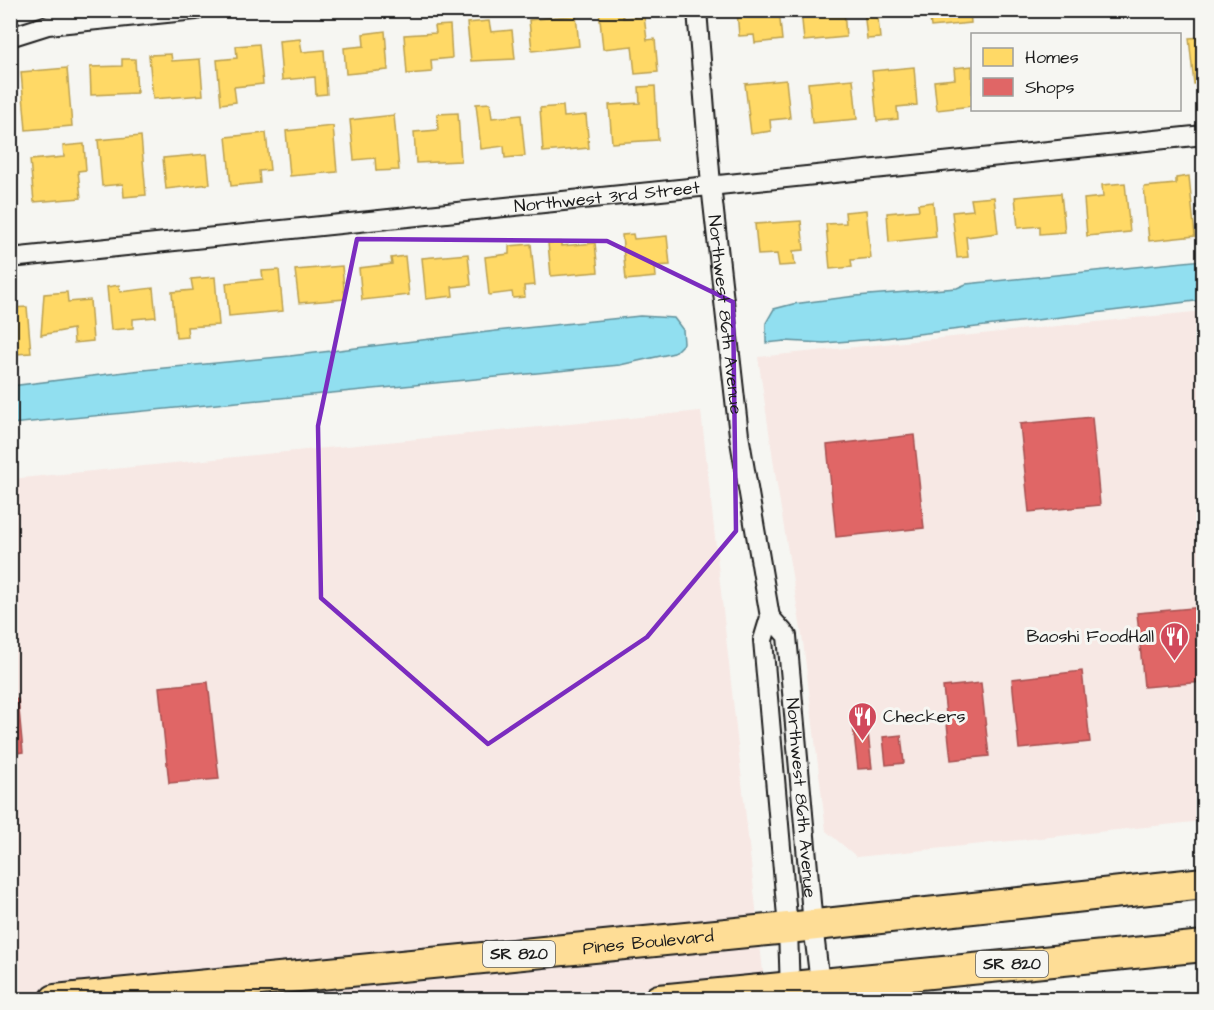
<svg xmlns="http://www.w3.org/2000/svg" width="1214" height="1010" viewBox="0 0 1214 1010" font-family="'Architects Daughter',sans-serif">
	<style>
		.built { fill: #f7e8e4 }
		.water { fill: #91dff0; stroke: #62919b; stroke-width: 1.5 }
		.homes { fill: #ffd966; stroke: #bba050; stroke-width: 1.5 }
		.shops { fill: #e06666; stroke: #a55050; stroke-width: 1.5 }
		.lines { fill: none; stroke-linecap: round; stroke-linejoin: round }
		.minor-casing { stroke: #1c1c1c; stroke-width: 22 }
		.trunk-casing { stroke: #1c1c1c; stroke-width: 34 }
		.minor { stroke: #f6f6f2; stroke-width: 18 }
		.trunk { stroke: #fedd96; stroke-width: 30 }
		.marked { fill: none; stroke: #7b2cbf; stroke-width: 4.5; stroke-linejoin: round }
		.labels { text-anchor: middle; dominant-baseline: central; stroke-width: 6; stroke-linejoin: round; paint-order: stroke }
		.shield { fill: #f6f6f2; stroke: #5d5d5c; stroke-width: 1.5 }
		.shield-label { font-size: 16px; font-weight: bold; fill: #1c1c1c }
		.street-label { font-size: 18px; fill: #1c1c1c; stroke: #f6f6f2 }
		.poi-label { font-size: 18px; fill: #1c1c1c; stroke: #f6f6f2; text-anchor: end }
	</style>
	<rect width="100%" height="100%" fill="#f6f6f2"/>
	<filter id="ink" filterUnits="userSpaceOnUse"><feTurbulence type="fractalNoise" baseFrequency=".0167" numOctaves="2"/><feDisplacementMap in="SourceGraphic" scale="12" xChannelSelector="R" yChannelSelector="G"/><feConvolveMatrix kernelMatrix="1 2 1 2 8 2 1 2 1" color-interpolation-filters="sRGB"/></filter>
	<g filter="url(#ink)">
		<path class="built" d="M 1203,311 L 1203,821 L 857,857 L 826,831 L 803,642 L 776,479 L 758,357 Z
			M 701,411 L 766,999 L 11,1000 L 11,479 Z"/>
		<path class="water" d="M 1203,260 L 1203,300 L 876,339 L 824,343 L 785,341 L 766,343 L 766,323 L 774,309 L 793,304 L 856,296 L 957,288 L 966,284 Z
			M 640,316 L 674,318 L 683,330 L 684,343 L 674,353 L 620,365 L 11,424 L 11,386 L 133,371 L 290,356 L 496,331 Z"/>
		<path class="homes" d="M 599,10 L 622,10 L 623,18 L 644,16 L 647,40 L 655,39 L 658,72 L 635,74 L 632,46 L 603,49 Z
			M 737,10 L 779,10 L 782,40 L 755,43 L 754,35 L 739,36 Z
			M 801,10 L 844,10 L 846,37 L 804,41 Z
			M 864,10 L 908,10 L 909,15 L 878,18 L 880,38 L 867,39 Z
			M 929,10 L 970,10 L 971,23 L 931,27 Z
			M 1086,10 L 1099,10 L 1100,16 L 1087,17 Z
			M 576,15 L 579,46 L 532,51 L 529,20 Z
			M 489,21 L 491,32 L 512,30 L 515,59 L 471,61 L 467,23 Z
			M 450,25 L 452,58 L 431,60 L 432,72 L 407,74 L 404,35 L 436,33 L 435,26 Z
			M 385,31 L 388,70 L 346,74 L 344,48 L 364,46 L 363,34 Z
			M 1204,37 L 1204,83 L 1194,84 L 1189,38 Z
			M 300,39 L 302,52 L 324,50 L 327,94 L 316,95 L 315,77 L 282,80 L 279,41 Z
			M 259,44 L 263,84 L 234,87 L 236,102 L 221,104 L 217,60 L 237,58 L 236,46 Z
			M 171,54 L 172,61 L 200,59 L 203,95 L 153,99 L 149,55 Z
			M 122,59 L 135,59 L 137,93 L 91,95 L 90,67 L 122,66 Z
			M 972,66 L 972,106 L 937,110 L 934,81 L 955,79 L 954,68 Z
			M 914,67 L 917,105 L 897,107 L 898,119 L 877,121 L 872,71 Z
			M 67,68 L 72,126 L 26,130 L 21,72 Z
			M 853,79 L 857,119 L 812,123 L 808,83 Z
			M 786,80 L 790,118 L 770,120 L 771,131 L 751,134 L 745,84 Z
			M 655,86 L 658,140 L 612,143 L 609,105 L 640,103 L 639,87 Z
			M 490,103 L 492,118 L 521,115 L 525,156 L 505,158 L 504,146 L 481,149 L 476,104 Z
			M 563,106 L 564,117 L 586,115 L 589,148 L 543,152 L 540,108 Z
			M 458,113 L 461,161 L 416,163 L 414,132 L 438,130 L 437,114 Z
			M 394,115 L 399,170 L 376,171 L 375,158 L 354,160 L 350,120 Z
			M 333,126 L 337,172 L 290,176 L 286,131 Z
			M 266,133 L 270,170 L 259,171 L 260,183 L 231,186 L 226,137 Z
			M 141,136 L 146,195 L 124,197 L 123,184 L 102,186 L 98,140 Z
			M 84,144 L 86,170 L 78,171 L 81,198 L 34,202 L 30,160 L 64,157 L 63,146 Z
			M 207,154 L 210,184 L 166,189 L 163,158 Z
			M 1189,176 L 1195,236 L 1149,241 L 1144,187 L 1176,184 L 1176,178 Z
			M 1125,183 L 1130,232 L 1087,236 L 1084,199 L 1103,197 L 1102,185 Z
			M 1061,193 L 1065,232 L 1040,234 L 1040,226 L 1018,228 L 1015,197 Z
			M 994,197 L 998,233 L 966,237 L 968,257 L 957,258 L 952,212 L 973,210 L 971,199 Z
			M 933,202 L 936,237 L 889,242 L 887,213 L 919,210 L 918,204 Z
			M 866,210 L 871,258 L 851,260 L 852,267 L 830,269 L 826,224 L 846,223 L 845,212 Z
			M 801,221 L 804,250 L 793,251 L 795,265 L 779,266 L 777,254 L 758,255 L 755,224 Z
			M 633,234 L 634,239 L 667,236 L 670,265 L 655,266 L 656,277 L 626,280 L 622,235 Z
			M 561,242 L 561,246 L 595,243 L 598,272 L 551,276 L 548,243 Z
			M 531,244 L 535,285 L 524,286 L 525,297 L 513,298 L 512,292 L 489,295 L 485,257 L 509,254 L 509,246 Z
			M 468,254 L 471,285 L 452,287 L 453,296 L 426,299 L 422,258 Z
			M 405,256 L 409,295 L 362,300 L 359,268 L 392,264 L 391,258 Z
			M 342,266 L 345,299 L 299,303 L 295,270 Z
			M 279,270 L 283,311 L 229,316 L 226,283 L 263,279 L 262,271 Z
			M 215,277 L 219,325 L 187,327 L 188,337 L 176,338 L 172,292 L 193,290 L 191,279 Z
			M 119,285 L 120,292 L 153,288 L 156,317 L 133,319 L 133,328 L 111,330 L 107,287 Z
			M 67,292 L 68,302 L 90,300 L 93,341 L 74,343 L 73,329 L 41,335 L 44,294 Z
			M 27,307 L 31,353 L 16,354 L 15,338 L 10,338 L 10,308 Z"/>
		<path class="shops" d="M 1092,417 L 1100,505 L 1029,512 L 1020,424 Z
			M 914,435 L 924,528 L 836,537 L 827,445 Z
			M 1204,607 L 1204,682 L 1144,687 L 1137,613 Z
			M 1082,671 L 1090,742 L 1019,749 L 1012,679 Z
			M 208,682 L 219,779 L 169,783 L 159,687 Z
			M 981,683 L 989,756 L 951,760 L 943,687 Z
			M 18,699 L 23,752 L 10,754 L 10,700 Z
			M 866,715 L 872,768 L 858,769 L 852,717 Z
			M 901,735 L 904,763 L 886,765 L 883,737 Z"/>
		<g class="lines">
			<defs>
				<g id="minor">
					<path id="s1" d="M 697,10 L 711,185 L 739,435 L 770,617 L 763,640 L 788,928 L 790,994"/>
					<path d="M 10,37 L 48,25 L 196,10"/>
					<path id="s2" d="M 10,258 L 1204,135"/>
					<path id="s3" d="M 770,617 L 787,636 L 813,925 L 822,1000"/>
				</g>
				<g id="trunk">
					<path id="s4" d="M 55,1000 L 788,928 L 1204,883"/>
					<path d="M 659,1000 L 1204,946"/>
				</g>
			</defs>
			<use href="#minor" class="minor-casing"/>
			<use href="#trunk" class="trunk-casing"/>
			<use href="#minor" class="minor"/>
			<use href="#trunk" class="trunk"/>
		</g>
	</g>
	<path class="marked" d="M 357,239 L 607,241 L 733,302 L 736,531 L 647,637 L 488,744 L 321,598 L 318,426 Z"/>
	<defs>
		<symbol id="restaurant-pin" viewBox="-11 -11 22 30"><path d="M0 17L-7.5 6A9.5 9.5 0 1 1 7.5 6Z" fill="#d1495b" stroke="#f6f6f2"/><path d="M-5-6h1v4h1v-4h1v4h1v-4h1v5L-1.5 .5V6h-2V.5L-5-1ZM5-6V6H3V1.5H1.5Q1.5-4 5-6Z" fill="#fff"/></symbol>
	</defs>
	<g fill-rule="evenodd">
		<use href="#restaurant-pin" x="1158" y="620" width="33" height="45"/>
		<use href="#restaurant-pin" x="846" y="700" width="33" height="45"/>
	</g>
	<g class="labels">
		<g class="shield">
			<rect x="483" y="941" width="72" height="26" rx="4.5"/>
			<rect x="976" y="951" width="72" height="26" rx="4.5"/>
		</g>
		<g class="shield-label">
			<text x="519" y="954">SR 820</text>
			<text x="1012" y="964">SR 820</text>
		</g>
		<g class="street-label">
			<text stroke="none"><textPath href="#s2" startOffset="600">Northwest 3rd Street</textPath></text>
			<text stroke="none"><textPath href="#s1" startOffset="306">Northwest 86th Avenue</textPath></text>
			<text stroke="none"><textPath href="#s3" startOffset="188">Northwest 86th Avenue</textPath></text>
			<text stroke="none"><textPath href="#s4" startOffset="596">Pines Boulevard</textPath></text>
		</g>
		<g class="poi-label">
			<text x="1154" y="636">Baoshi FoodHall</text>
			<text x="883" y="716" text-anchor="start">Checkers</text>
		</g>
	</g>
	<rect width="1214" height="1010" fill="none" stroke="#f6f6f2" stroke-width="36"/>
	<rect x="18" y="18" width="1178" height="974" fill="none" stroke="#1c1c1c" stroke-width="2" filter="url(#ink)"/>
	<rect x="971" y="33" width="210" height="78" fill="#f6f6f2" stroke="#9f9f9c" stroke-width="1.5"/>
	<rect x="983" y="48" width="30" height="18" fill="#ffd966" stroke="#9f9f9c" stroke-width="1.5"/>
	<text x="1025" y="63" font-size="18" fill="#1c1c1c">Homes</text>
	<rect x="983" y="78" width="30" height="18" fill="#e06666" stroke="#9f9f9c" stroke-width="1.5"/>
	<text x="1025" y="93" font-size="18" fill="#1c1c1c">Shops</text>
</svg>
